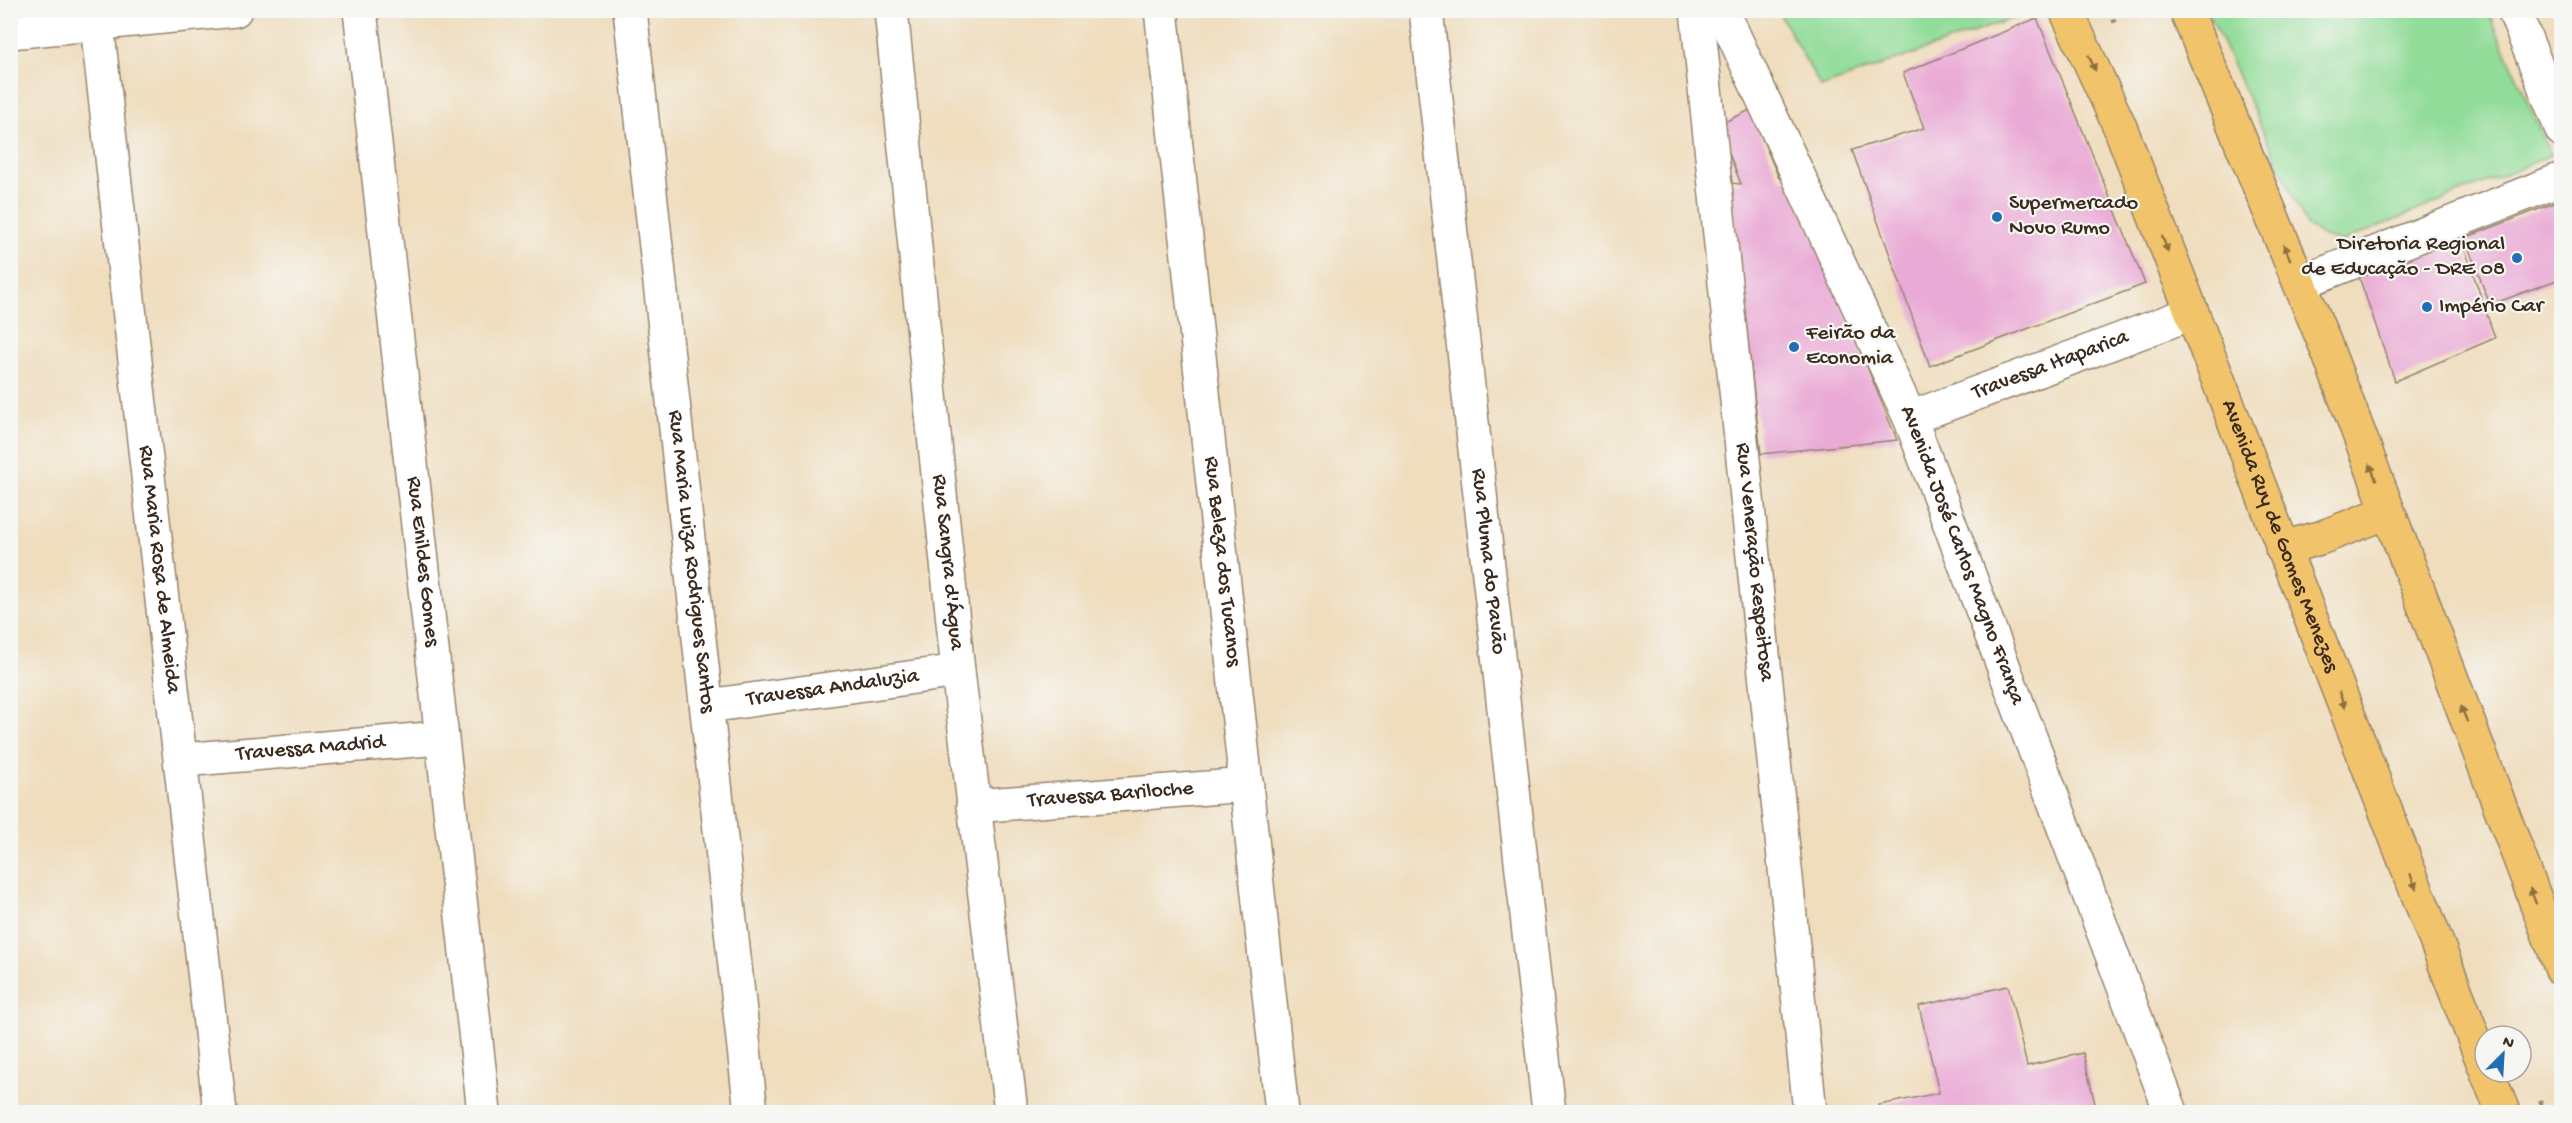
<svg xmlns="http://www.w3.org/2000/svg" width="2572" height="1123" viewBox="0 0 2572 1123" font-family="'Gochi Hand',sans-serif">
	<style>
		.green { fill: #91dc98; stroke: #66835b; stroke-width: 1.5 }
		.building { fill: #eaaad6 }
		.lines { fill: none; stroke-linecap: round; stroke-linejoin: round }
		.minor-casing { stroke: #95846e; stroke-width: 36 }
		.major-casing { stroke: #95846e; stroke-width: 36 }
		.path { stroke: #95846e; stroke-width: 4; stroke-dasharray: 4.5 4.5; stroke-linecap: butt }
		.minor { stroke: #fff; stroke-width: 33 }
		.major { stroke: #f1c36a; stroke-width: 33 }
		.oneway { fill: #8d6f40 }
		.poi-dot { fill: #1f6fb2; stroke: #f6f6f2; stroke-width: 2 }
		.labels { text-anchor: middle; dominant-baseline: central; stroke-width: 4.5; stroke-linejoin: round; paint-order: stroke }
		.poi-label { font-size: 22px; fill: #3b2a1e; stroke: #f6f6f2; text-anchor: start }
		.street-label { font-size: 22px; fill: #3b2a1e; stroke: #f6f6f2 }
	</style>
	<rect width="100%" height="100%" fill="#f6f6f2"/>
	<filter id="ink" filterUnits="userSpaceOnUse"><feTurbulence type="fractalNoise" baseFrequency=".0167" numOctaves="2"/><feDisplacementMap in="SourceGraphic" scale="12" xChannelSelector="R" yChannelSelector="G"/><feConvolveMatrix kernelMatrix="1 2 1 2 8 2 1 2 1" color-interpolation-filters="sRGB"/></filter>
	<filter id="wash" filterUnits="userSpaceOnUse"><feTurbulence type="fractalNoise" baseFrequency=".008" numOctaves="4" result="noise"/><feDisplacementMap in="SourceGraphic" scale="24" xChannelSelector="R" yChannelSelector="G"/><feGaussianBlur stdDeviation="1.35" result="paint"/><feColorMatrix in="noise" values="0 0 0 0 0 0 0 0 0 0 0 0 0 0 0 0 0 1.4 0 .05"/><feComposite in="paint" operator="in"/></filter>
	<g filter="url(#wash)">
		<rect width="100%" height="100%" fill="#efddbd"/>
		<path class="green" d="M 1778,11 L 2033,11 L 1821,87 Z
			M 2208,11 L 2488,11 L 2551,155 L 2341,242 L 2322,236 L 2307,226 Z"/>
		<g id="blocks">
			<path class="building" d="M 2037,18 L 2145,284 L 1930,366 L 1852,150 L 1924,128 L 1903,73 Z
				M 1750,110 L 1779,178 L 1791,181 L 1897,440 L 1761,454 L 1730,183 L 1741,184 L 1718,125 Z
				M 2562,200 L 2562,278 L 2490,305 L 2465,238 Z
				M 2461,238 L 2495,338 L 2395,381 L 2359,277 Z
				M 2008,986 L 2027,1066 L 2083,1053 L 2097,1112 L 1880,1112 L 1879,1105 L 1939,1093 L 1919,1006 Z"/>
		</g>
	</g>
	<g filter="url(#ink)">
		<use href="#blocks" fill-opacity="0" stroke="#95846e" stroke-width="1.5"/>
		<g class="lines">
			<defs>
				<g id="minor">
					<path id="s1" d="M 360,10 L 484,1112"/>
					<path id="s2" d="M 630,10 L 751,1112"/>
					<path id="s3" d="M 891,10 L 958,671 L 1011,1112"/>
					<path id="s4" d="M 1161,10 L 1282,1112"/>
					<path id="s5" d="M 1426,10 L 1549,1112"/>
					<path id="s6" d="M 1697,10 L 1810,1112"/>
					<path id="s7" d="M 1722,10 L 1910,418 L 2171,1112"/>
					<path d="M 2514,10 L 2562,130"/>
					<path id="s8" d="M 97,25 L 220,1112"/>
					<path d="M 10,32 L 235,10"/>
					<path d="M 2300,283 L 2562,179"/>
					<path id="s9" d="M 1910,418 L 2192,313"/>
					<path id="s10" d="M 708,706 L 958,671"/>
					<path id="s11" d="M 182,760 L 440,738"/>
					<path id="s12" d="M 973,806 L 1247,785"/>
				</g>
				<g id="major">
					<path id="s13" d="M 2066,10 L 2120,127 L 2485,1067"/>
					<path d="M 2186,10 L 2325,344 L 2562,970"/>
					<path d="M 2282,548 L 2320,538 L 2388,512"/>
					<path d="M 2487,1072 L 2503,1112"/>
				</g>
			</defs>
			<use href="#minor" class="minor-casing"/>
			<use href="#major" class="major-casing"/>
			<path class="path" d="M 2110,10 L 2115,24
				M 2540,1100 L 2545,1112"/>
			<use href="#minor" class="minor"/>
			<use href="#major" class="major"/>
		</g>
		<defs><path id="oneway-solid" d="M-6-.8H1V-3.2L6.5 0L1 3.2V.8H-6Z" transform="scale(1.5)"/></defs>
		<g class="oneway">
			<use href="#oneway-solid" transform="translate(2092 63) rotate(66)"/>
			<use href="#oneway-solid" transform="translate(2165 244) rotate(69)"/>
			<use href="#oneway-solid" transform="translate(2287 252) rotate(-113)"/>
			<use href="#oneway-solid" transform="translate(2373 472) rotate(-111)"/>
			<use href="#oneway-solid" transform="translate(2342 700) rotate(69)"/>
			<use href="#oneway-solid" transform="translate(2464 714) rotate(-111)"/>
			<use href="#oneway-solid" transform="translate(2413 881) rotate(69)"/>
			<use href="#oneway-solid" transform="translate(2533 896) rotate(-111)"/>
		</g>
	</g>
	<g class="poi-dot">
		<circle cx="1997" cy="217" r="6"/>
		<circle cx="2517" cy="258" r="6"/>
		<circle cx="2427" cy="307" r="6"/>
		<circle cx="1794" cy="347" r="6"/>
	</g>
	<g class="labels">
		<g class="poi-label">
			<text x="2009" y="204">Supermercado<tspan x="2009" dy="25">Novo Rumo</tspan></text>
			<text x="2505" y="245" text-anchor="end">Diretoria Regional<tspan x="2505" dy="25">de Educação - DRE 08</tspan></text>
			<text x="2439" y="307">Império Car</text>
			<text x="1806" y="334">Feirão da<tspan x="1806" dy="25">Economia</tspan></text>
		</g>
		<g class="street-label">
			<text stroke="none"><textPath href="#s9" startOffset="150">Travessa Itaparica</textPath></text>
			<text stroke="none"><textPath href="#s13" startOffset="568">Avenida Ruy de Gomes Menezes</textPath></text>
			<text stroke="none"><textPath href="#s7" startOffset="596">Avenida José Carlos Magno França</textPath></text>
			<text stroke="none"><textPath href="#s2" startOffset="555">Rua Maria Luiza Rodrigues Santos</textPath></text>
			<text stroke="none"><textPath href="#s4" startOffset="555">Rua Beleza dos Tucanos</textPath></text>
			<text stroke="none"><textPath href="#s1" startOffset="555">Rua Enildes Gomes</textPath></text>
			<text stroke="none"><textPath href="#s3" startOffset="555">Rua Sangra d'Água</textPath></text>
			<text stroke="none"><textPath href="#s5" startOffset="555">Rua Pluma do Pavão</textPath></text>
			<text stroke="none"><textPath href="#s6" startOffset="555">Rua Veneração Respeitosa</textPath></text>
			<text stroke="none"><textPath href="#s8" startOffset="548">Rua Maria Rosa de Almeida</textPath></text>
			<text stroke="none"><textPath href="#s10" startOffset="126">Travessa Andaluzia</textPath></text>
			<text stroke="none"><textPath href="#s11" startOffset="129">Travessa Madrid</textPath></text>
			<text stroke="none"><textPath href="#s12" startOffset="138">Travessa Bariloche</textPath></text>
		</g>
	</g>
	<rect width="2572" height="1123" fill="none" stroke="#f6f6f2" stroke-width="36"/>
	<g transform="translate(2503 1054) rotate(24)"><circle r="28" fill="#f6f6f2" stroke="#aba49d" stroke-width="1.5"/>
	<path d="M0-4.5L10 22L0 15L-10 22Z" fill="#1f6fb2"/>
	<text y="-9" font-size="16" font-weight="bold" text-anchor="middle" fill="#3b2a1e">N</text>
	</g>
</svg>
